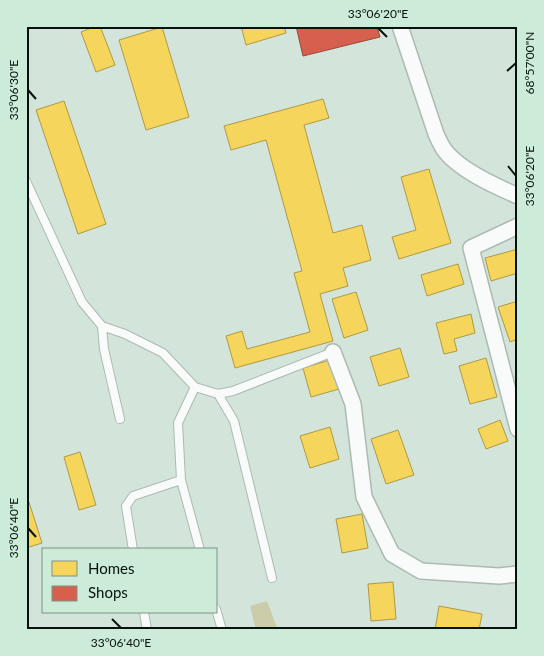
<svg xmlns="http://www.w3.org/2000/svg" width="544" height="656" viewBox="0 0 544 656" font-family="Lato,sans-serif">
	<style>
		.green { fill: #cdccaa }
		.homes { fill: #f6d55c; stroke: #ae9a44 }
		.shops { fill: #d6604d; stroke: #98493a }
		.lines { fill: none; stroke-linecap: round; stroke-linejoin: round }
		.lane-casing { stroke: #acbab2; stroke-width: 10 }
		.street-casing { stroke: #acbab2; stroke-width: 18 }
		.lane { stroke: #f8fbf9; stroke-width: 8 }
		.street { stroke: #f8fbf9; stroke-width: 15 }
		.ticks { fill: none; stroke: #07120c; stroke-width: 2 }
		.neatline { fill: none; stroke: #07120c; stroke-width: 2 }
		.ticks-label { font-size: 12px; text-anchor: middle; fill: #07120c }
	</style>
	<rect width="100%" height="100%" fill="#d3e4da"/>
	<path class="green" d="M 267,601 L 278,630 L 256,630 L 250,606 Z"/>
	<path class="homes" d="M 96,26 L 100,26 L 115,65 L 96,72 L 81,32 Z
		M 241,26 L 284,26 L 286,33 L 246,45 Z
		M 162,27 L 189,117 L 146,130 L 119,40 Z
		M 323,99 L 329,118 L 304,125 L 333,233 L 362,225 L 371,260 L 343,268 L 348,286 L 320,294 L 333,341 L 235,368 L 226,336 L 242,331 L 247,349 L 310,332 L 294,273 L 302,271 L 266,140 L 231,150 L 224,126 Z
		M 64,101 L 106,224 L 78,234 L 36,110 Z
		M 429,169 L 451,243 L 399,259 L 392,237 L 416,230 L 401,177 Z
		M 518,249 L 518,273 L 491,281 L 485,258 Z
		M 458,264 L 464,284 L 427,296 L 421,275 Z
		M 356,292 L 368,330 L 344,338 L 332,299 Z
		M 518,301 L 518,339 L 510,342 L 498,307 Z
		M 471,314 L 475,333 L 454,339 L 457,351 L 444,354 L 436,323 Z
		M 400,348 L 409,377 L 379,386 L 370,357 Z
		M 486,358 L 497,397 L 470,404 L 459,366 Z
		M 330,360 L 339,389 L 311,397 L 303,368 Z
		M 500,420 L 508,441 L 486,449 L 478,429 Z
		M 330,427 L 339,459 L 310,468 L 300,436 Z
		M 398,430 L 414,475 L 386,484 L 371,439 Z
		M 80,452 L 96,505 L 79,510 L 64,457 Z
		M 29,502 L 42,543 L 26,548 L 26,503 Z
		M 362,514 L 368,548 L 342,553 L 336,519 Z
		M 393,582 L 396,619 L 371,621 L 368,584 Z
		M 439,606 L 482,614 L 479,630 L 435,630 Z"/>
	<path class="shops" d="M 296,26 L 377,26 L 380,37 L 303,56 Z"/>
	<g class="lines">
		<defs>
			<path id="lane" d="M 26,181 L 82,302 L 102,326 L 125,334 L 163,353 L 195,387 L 218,394 L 233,391 L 333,352
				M 102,326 L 104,349 L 120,419
				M 195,387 L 178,423 L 181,480 L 200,550
				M 218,394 L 234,421 L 272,578
				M 133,550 L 126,506 L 133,496 L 181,480
				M 216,609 L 222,630
				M 144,612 L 147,630"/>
			<path id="street" d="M 400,26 L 436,134 C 438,138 440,143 443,148 C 457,169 495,186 518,196
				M 518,226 L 471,248 L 518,429
				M 333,352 L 353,404 L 364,497 L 392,554 L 421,571 L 499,576 L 518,574"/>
		</defs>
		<use href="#lane" class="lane-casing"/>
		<use href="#street" class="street-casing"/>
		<use href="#lane" class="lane"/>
		<use href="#street" class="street"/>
	</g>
	<path class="ticks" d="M 378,28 L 387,37M 507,71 L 516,63M 28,90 L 36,99M 508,166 L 516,176M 28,528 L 36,537M 112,619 L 121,628"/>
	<rect width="544" height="656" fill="none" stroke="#ccebd9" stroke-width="55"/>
	<rect x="42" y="548" width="175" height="65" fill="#ccebd9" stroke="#7d9487"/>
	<rect x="52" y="561" width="25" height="15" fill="#f6d55c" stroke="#7d9487"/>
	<text x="88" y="574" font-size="15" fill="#07120c">Homes</text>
	<rect x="52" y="586" width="25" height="15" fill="#d6604d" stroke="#7d9487"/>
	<text x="88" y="598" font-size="15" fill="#07120c">Shops</text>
	<rect x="28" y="28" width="488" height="600" class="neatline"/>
	<g class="ticks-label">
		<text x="378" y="18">33°06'20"E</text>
		<text transform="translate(530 63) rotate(-90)" y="4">68°57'00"N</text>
		<text transform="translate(14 90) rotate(-90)" y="4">33°06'30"E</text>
		<text transform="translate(530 176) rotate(-90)" y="4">33°06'20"E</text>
		<text transform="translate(14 528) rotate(-90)" y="4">33°06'40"E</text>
		<text x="121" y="647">33°06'40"E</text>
	</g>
</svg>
